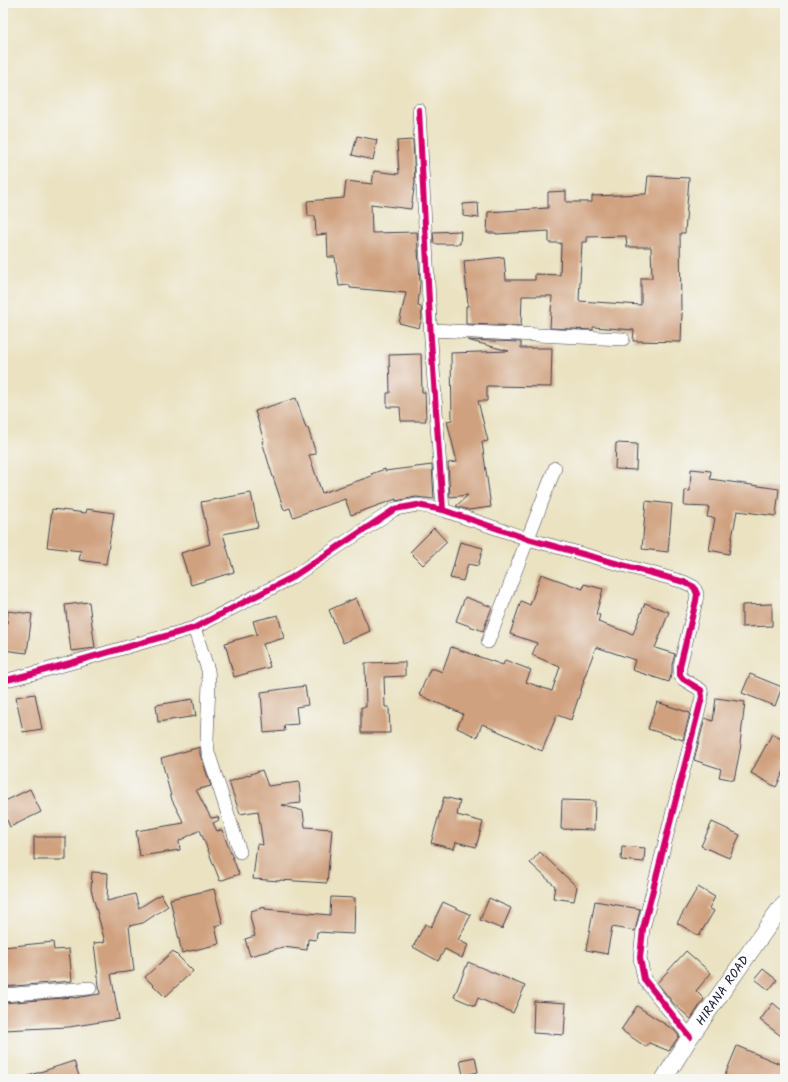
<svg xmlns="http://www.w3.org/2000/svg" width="788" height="1082" viewBox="0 0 788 1082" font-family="Kalam,sans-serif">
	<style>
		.building { fill: #d0a17f; fill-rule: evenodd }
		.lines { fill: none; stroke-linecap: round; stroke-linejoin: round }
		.minor-casing { stroke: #403f4f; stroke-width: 14 }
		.tertiary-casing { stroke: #403f4f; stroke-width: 18 }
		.minor { stroke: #fff; stroke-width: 13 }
		.tertiary { stroke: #fff; stroke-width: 17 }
		.cycleway-casing { stroke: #f6f6f2; stroke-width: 8 }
		.cycleway { stroke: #d6006c; stroke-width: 6 }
		.labels { text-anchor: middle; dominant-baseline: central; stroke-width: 3; stroke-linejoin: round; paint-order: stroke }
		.street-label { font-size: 13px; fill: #22223b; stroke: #f6f6f2 }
	</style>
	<rect width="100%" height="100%" fill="#f6f6f2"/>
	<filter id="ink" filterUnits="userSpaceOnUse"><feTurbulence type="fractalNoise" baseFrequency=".025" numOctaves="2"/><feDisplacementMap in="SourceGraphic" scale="8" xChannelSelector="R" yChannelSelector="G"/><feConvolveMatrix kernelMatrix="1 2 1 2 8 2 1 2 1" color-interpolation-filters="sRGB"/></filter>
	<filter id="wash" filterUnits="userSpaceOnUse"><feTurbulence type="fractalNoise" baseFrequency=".012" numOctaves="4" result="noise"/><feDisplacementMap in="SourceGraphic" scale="16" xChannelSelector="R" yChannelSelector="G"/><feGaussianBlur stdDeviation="0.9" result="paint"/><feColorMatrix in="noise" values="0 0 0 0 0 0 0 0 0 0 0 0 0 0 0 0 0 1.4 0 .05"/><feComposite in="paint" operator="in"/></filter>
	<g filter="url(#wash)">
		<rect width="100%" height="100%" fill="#eae2c1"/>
		<g id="blocks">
			<path class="building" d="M 357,136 L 377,140 L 373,160 L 352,155 Z
				M 413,140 L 415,182 L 411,209 L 371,204 L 372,233 L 417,232 L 420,282 L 418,306 L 421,307 L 422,318 L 419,328 L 399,323 L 406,293 L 350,288 L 350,285 L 339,286 L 335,257 L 328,257 L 327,234 L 316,235 L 315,216 L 308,216 L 307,201 L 344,198 L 346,181 L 372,184 L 374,171 L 399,174 L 397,141 Z
				M 648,176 L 689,178 L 685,233 L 680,233 L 681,311 L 682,312 L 681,342 L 633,341 L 634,330 L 593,327 L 593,330 L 550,328 L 552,296 L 522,296 L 521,326 L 466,324 L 466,306 L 468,306 L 464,261 L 504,257 L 506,280 L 535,280 L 535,274 L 560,275 L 561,243 L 549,243 L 549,231 L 496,234 L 496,233 L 487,233 L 488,212 L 548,208 L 548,192 L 566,191 L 566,202 L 592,202 L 592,196 L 646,194 ZM 626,236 L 627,247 L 651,247 L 652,278 L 641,278 L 641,305 L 579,301 L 582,242 L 587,242 L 587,237 Z
				M 478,203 L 479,218 L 463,216 L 463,204 Z
				M 461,231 L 460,244 L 434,244 L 433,232 Z
				M 467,340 L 521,342 L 521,348 L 552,348 L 551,387 L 487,386 L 487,401 L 478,401 L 488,441 L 482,442 L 491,507 L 469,510 L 456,506 L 468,495 L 450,497 L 448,463 L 457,462 L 447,421 L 452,420 L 451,353 L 509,351 Z
				M 421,354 L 422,392 L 425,392 L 426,421 L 401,421 L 400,407 L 387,407 L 387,393 L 390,393 L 389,355 Z
				M 296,398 L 306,428 L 308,428 L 316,454 L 309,455 L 322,493 L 372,476 L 371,474 L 385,469 L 385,471 L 432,465 L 434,499 L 416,497 L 396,501 L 396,499 L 351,515 L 345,499 L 293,517 L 290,508 L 284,510 L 272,474 L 262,441 L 264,441 L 255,411 Z
				M 616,443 L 637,444 L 636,470 L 615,469 Z
				M 691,469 L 711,471 L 710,479 L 779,489 L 776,516 L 737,511 L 729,554 L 709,550 L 715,518 L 707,517 L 709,507 L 684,506 L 685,490 L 690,491 Z
				M 251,493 L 258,527 L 223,534 L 234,572 L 191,585 L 181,553 L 210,544 L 201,502 Z
				M 646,501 L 672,504 L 668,552 L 642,549 Z
				M 52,509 L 86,513 L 87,509 L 114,513 L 106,564 L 79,560 L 81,551 L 47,547 Z
				M 434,528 L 447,542 L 423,565 L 410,552 Z
				M 460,542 L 483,548 L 478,566 L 468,564 L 463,581 L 450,578 Z
				M 541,574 L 583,589 L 584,584 L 603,589 L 596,614 L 600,615 L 598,622 L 633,634 L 645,603 L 669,612 L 655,648 L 675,654 L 672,664 L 672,672 L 669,682 L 632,670 L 635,660 L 596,647 L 583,681 L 584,681 L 571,720 L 557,715 L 542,751 L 482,724 L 477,737 L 457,728 L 463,714 L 419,695 L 430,669 L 435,669 L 442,672 L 451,647 L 503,665 L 505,660 L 531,670 L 526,682 L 552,691 L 560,667 L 532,655 L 537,643 L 510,634 L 521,601 L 530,605 Z
				M 465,597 L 492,607 L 483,631 L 456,621 Z
				M 356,598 L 370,631 L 343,643 L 329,610 Z
				M 89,602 L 95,648 L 71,651 L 65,605 Z
				M 772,604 L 772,626 L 742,627 L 742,605 Z
				M 8,611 L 32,614 L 27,653 L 3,650 L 3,623 L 7,623 Z
				M 278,615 L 284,638 L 263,644 L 270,667 L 234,677 L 225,643 L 257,634 L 253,621 Z
				M 405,662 L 405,676 L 384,677 L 385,707 L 389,707 L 390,733 L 361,733 L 361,707 L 366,707 L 365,663 Z
				M 750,674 L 782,687 L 775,706 L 742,693 Z
				M 305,686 L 308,705 L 296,707 L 298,724 L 284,725 L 285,731 L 264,733 L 261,692 Z
				M 35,694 L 42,729 L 23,732 L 16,697 Z
				M 716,698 L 745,702 L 740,744 L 741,745 L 734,780 L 719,777 L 721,769 L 694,760 L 705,718 L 713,721 Z
				M 193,699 L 196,716 L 158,722 L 156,705 Z
				M 657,702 L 690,713 L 683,740 L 648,729 Z
				M 772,734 L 785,741 L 785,769 L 776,787 L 751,773 Z
				M 200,747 L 200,754 L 211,786 L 196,790 L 211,818 L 218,817 L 219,820 L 213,823 L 217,831 L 222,830 L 239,874 L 220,881 L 200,830 L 179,841 L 180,850 L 140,856 L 136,831 L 184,823 L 172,800 L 161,758 Z
				M 262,770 L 268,786 L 299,782 L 301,803 L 282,805 L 303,811 L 305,827 L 332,829 L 327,883 L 280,880 L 280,881 L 253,879 L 257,844 L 263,845 L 258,811 L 240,814 L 229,782 Z
				M 30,789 L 41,812 L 10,827 L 3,811 L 3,802 Z
				M 444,797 L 460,801 L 457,815 L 483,822 L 476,847 L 456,842 L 454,849 L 431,843 Z
				M 562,800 L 595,801 L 594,830 L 561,829 Z
				M 712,822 L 740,835 L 729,858 L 701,846 Z
				M 34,837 L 66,837 L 66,860 L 34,860 Z
				M 622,846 L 645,848 L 644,862 L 621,860 Z
				M 540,852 L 577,887 L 574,901 L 553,898 L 555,886 L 530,863 Z
				M 92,872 L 108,873 L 107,901 L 135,894 L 139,908 L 161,894 L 168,906 L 143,923 L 129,926 L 134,971 L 111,974 L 119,1019 L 69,1027 L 3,1030 L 3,1003 L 74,997 L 74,998 L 100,994 L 94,943 L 105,942 L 91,889 Z
				M 698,887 L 715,897 L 709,908 L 714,911 L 699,936 L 677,923 Z
				M 214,889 L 223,924 L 215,926 L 219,944 L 182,953 L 170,899 Z
				M 331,897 L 355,898 L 354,934 L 317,932 L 316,940 L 308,939 L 307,950 L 283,947 L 250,956 L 245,939 L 255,936 L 250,916 L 251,911 L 265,907 L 265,909 L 330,915 Z
				M 489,898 L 511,908 L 502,929 L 480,920 Z
				M 595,901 L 640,909 L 635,931 L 612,927 L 607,954 L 586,950 Z
				M 443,902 L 471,915 L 458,940 L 468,945 L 462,958 L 445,949 L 438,961 L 413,947 L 425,924 L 431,927 Z
				M 53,942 L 54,950 L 69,949 L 72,981 L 3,987 L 3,947 Z
				M 173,951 L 193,971 L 165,997 L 145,977 Z
				M 686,951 L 711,973 L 696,991 L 704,999 L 691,1019 L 674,1004 L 657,983 Z
				M 468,962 L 525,986 L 513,1013 L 478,998 L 475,1006 L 454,997 Z
				M 763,969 L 777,980 L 769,990 L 755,979 Z
				M 534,1001 L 566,1003 L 564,1035 L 533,1033 Z
				M 773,1003 L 785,1013 L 785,1039 L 760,1020 Z
				M 637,1006 L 674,1030 L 679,1036 L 669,1051 L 649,1043 L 646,1047 L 621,1030 Z
				M 737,1046 L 785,1066 L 785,1069 L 781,1079 L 734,1079 L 725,1075 Z
				M 475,1057 L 478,1072 L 463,1075 L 460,1060 Z
				M 74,1061 L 80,1079 L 29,1079 L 28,1076 Z"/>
		</g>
	</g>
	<g filter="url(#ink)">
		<use href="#blocks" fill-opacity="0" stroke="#403f4f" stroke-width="1"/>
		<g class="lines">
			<defs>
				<path id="minor" d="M 419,110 L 431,340 L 443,510
					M 431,330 L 623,339
					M 194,628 L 208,670 L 209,681 L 207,740 L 208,752 L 240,852
					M 488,642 L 555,468
					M 3,681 L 35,673 L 194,628 L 291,578 L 395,509 L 417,505 L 443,510 L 528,539 L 684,582 L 694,587 L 697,594 L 696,601 L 680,666 L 680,675 L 683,679 L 701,690 L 702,697 L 643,929 L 640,958 L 644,979 L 690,1037
					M 3,995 L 90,988"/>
				<g id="tertiary">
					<path id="s1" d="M 664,1079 L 690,1037 L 780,909 L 785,904"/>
				</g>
			</defs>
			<use href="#minor" class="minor-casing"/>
			<use href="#tertiary" class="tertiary-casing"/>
			<use href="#minor" class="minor"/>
			<use href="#tertiary" class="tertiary"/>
			<defs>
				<path id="cycleway" d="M 419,110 L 431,340 L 443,510
					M 3,681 L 35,673 L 194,628 L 291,578 L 395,509 L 417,505 L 443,510 L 528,539 L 684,582 L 694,587 L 697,594 L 696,601 L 680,666 L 680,675 L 683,679 L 701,690 L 702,697 L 643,929 L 640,958 L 644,979 L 690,1037"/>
			</defs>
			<use href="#cycleway" class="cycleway-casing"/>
			<use href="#cycleway" class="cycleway"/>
		</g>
	</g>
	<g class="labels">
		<g class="street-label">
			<text stroke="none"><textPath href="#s1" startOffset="106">HIRANA ROAD</textPath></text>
		</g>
	</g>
	<rect width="788" height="1082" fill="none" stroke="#f6f6f2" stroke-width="16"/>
</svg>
